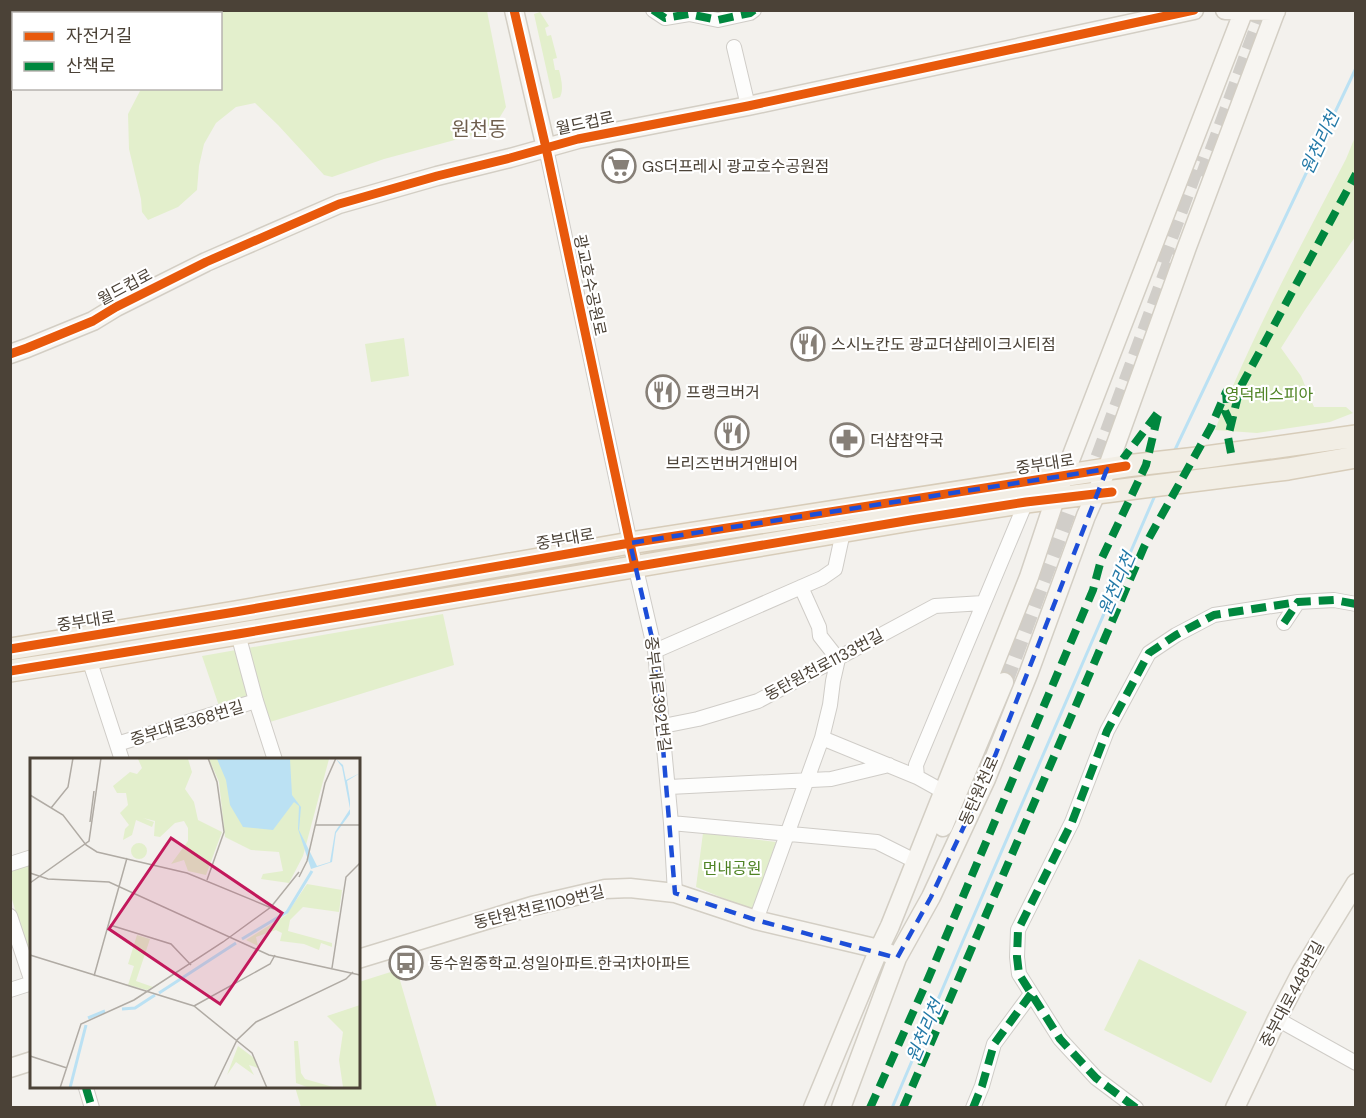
<svg xmlns="http://www.w3.org/2000/svg" width="1366" height="1118" viewBox="0 0 1366 1118" font-family="'DM Sans','Noto Sans KR',sans-serif">
	<style>
		.green { fill: #e3efcc }
		.lines { fill: none; stroke-linecap: round; stroke-linejoin: round }
		.stream { stroke: #bbe1f3; stroke-width: 3 }
		.secondary-tunnel { stroke: #d1cec9; stroke-width: 18; stroke-dasharray: 18 9; stroke-linecap: butt }
		.street-casing { stroke: #cfccc7; stroke-width: 16 }
		.secondary-casing { stroke: #d3cec4; stroke-width: 21 }
		.primary-casing { stroke: #d7ccb9; stroke-width: 24 }
		.street { stroke: #fdfdfc; stroke-width: 14 }
		.secondary { stroke: #f7f5f1; stroke-width: 18 }
		.primary { stroke: #f2eee5; stroke-width: 21 }
		.quiet { stroke: #00873e; stroke-width: 8; stroke-dasharray: 15 8; stroke-linecap: butt }
		.cycleway-casing { stroke: #fff; stroke-width: 13 }
		.cycleway { stroke: #e8590c; stroke-width: 9 }
		.marked { fill: none; stroke: #1d4ed8; stroke-width: 4.5; stroke-dasharray: 12 8; stroke-linejoin: round }
		.labels { text-anchor: middle; dominant-baseline: central; stroke-width: 4.5; stroke-linejoin: round; paint-order: stroke }
		.street-label { font-size: 16px; fill: #4b4237; stroke: #fff }
		.poi-label { font-size: 16px; fill: #4b4237; stroke: #fff; text-anchor: start }
		.park-label { font-size: 16px; fill: #4f8324; stroke: #fff }
		.water-label { font-size: 18px; font-style: italic; fill: #2379a7; stroke: #fff }
		.quarter-label { font-size: 20px; fill: #6f5f4e; stroke: #fff }
		.inset-river { fill: none; stroke: #bbe1f3; stroke-width: 3 }
		.inset-road { fill: none; stroke: #b0aba4; stroke-width: 1.5 }
		.view { fill: #c2185b; fill-opacity: 0.15; stroke: #c2185b; stroke-width: 3 }
		.inset-edge { fill: none; stroke: #4b4237; stroke-width: 3 }
	</style>
	<rect width="100%" height="100%" fill="#f3f1ed"/>
	<path class="green" d="M 11,10 L 66,10 L 66,11 L 60,13 L 14,14 L 13,50 L 11,50 Z
		M 173,11 L 487,11 L 506,107 L 492,130 L 384,159 L 332,177 L 324,175 L 278,125 L 255,103 L 236,107 L 216,123 L 204,144 L 199,166 L 197,190 L 178,207 L 148,220 L 142,212 L 141,199 L 129,149 L 128,114 L 141,89 L 220,88 L 220,14 L 174,13 Z
		M 540,12 L 549,26 L 545,28 L 547,36 L 551,35 L 557,58 L 553,59 L 555,70 L 559,70 C 561,78 564,89 560,97 L 553,99 L 534,14 Z
		M 1355,137 L 1355,237 L 1305,310 L 1281,348 L 1301,376 L 1314,407 L 1346,407 L 1353,413 L 1330,422 L 1257,433 L 1215,430 C 1251,336 1300,248 1346,159 Z
		M 404,338 L 409,376 L 371,382 L 365,344 Z
		M 443,614 L 454,665 L 270,722 L 260,693 L 219,706 L 202,656 Z
		M 703,833 L 776,842 L 752,910 L 696,887 Z
		M 31,863 L 31,963 L 11,896 L 10,869 Z
		M 1139,959 L 1247,1012 L 1211,1083 L 1104,1030 Z
		M 397,970 L 437,1107 L 301,1107 L 295,1087 L 358,1086 L 359,982 Z"/>
	<g class="lines">
		<path class="stream" d="M 1173,454 L 1356,68
			M 892,1108 L 962,943 L 1156,493"/>
		<path class="secondary-tunnel" d="M 1204,177 L 1265,10
			M 1160,262 L 1199,156
			M 1090,483 L 1176,250
			M 1004,682 L 1077,485"/>
		<defs>
			<path id="street" d="M 653,10 L 665,18 L 689,14 L 718,20 L 750,13 L 754,10
				M 734,47 L 748,106
				M 546,148 L 630,543 L 655,651 L 671,823 L 675,893
				M 1284,623 L 1298,602 L 1334,600 L 1356,604
				M 238,634 L 256,701 L 275,760
				M 655,651 L 822,578 L 835,569 L 843,532
				M 89,659 L 122,760
				M 663,726 L 698,719 L 758,701 L 935,606 L 983,603
				M 822,738 L 917,777 L 944,792
				M 117,744 L 256,701
				M 917,777 L 916,765 L 1026,502
				M 669,787 L 831,779 L 889,765
				M 671,823 L 877,842 L 915,861
				M 10,864 L 32,857
				M 10,916 L 32,982
				M 756,920 L 822,738 L 830,705 L 833,681 L 838,659 L 820,636 L 819,627 L 801,587
				M 10,990 L 32,983
				M 1277,1019 L 1356,1063
				M 86,1088 L 92,1108
				M 973,1108 L 982,1086 L 994,1044 L 1031,994
				M 1136,1108 L 1096,1078 L 1060,1039 L 1019,974 L 1017,957 L 1018,930 L 1072,822 L 1107,731 L 1149,653 L 1176,635 L 1214,615 L 1298,602"/>
			<path id="secondary" d="M 514,10 L 546,148
				M 1225,10 L 1276,11
				M 10,354 L 27,348 L 93,321 L 116,307 L 206,262 L 339,204 L 437,176 L 510,158 L 578,139 L 748,106 L 1194,10
				M 943,827 L 1004,682
				M 358,959 L 532,906 L 605,889 L 630,888 L 675,893 L 756,920 L 879,949 L 890,954
				M 10,1068 L 32,1061
				M 813,1108 L 879,949 L 890,926 L 1029,577 L 1055,499 L 1244,10
				M 841,1108 L 897,958 L 931,897 L 986,779 L 1029,672 L 1086,516 L 1107,469 L 1187,247 L 1276,10
				M 1235,1108 L 1277,1019 L 1302,971 L 1356,883"/>
			<path id="primary" d="M 10,649 L 235,612 L 630,543 L 1126,466 L 1206,457 L 1356,436
				M 10,671 L 89,659 L 911,520 L 1026,502 L 1288,469 L 1356,457"/>
		</defs>
		<use href="#street" class="street-casing"/>
		<use href="#secondary" class="secondary-casing"/>
		<use href="#primary" class="primary-casing"/>
		<use href="#street" class="street"/>
		<use href="#secondary" class="secondary"/>
		<use href="#primary" class="primary"/>
		<path class="quiet" d="M 653,10 L 665,18 L 689,14 L 718,20 L 750,13 L 754,10
			M 1231,453 L 1228,437 L 1240,388 L 1356,174
			M 1284,623 L 1298,602 L 1334,600 L 1356,604
			M 86,1088 L 92,1108
			M 870,1108 L 928,979 L 1093,590 L 1101,560 L 1146,465 L 1159,411 L 1123,459
			M 903,1108 L 1144,547 L 1211,427 L 1226,392 L 1227,405 L 1225,411 L 1231,424
			M 973,1108 L 982,1086 L 994,1044 L 1031,994
			M 1136,1108 L 1096,1078 L 1060,1039 L 1019,974 L 1017,957 L 1018,930 L 1072,822 L 1107,731 L 1149,653 L 1176,635 L 1214,615 L 1298,602"/>
		<defs>
			<path id="cycleway" d="M 514,10 L 546,148 L 635,567
				M 10,354 L 27,348 L 93,321 L 116,307 L 206,262 L 339,204 L 437,176 L 510,158 L 578,139 L 748,106 L 1194,10
				M 10,649 L 235,612 L 630,543 L 1126,466
				M 10,671 L 238,634 L 911,520 L 1026,502 L 1112,492"/>
		</defs>
		<use href="#cycleway" class="cycleway-casing"/>
		<use href="#cycleway" class="cycleway"/>
	</g>
	<path class="marked" d="M 1107,469 L 986,779 L 931,897 L 897,958 L 756,920 L 675,893 L 655,651 L 630,543 Z"/>
	<defs>
		<symbol id="supermarket-ring" viewBox="-11 -11 22 22"><circle r="9.5" fill="#fff" stroke="#867f77" stroke-width="1.5"/><path d="M-6-5.5h2.5l.6 2H6L4.5 2H-2.5L-4.4-4H-6ZM-1.5 3.2a1.3 1.3 0 1 0 .1 0ZM3 3.2a1.3 1.3 0 1 0 .1 0Z" fill="#867f77"/></symbol>
		<symbol id="restaurant-ring" viewBox="-11 -11 22 22"><circle r="9.5" fill="#fff" stroke="#867f77" stroke-width="1.5"/><path d="M-5-6h1v4h1v-4h1v4h1v-4h1v5L-1.5 .5V6h-2V.5L-5-1ZM5-6V6H3V1.5H1.5Q1.5-4 5-6Z" fill="#867f77"/></symbol>
		<symbol id="pharmacy-ring" viewBox="-11 -11 22 22"><circle r="9.5" fill="#fff" stroke="#867f77" stroke-width="1.5"/><path d="M-2-6h4v4h4v4h-4v4h-4v-4h-4v-4h4Z" fill="#867f77"/></symbol>
		<symbol id="bus-ring" viewBox="-11 -11 22 22"><circle r="9.5" fill="#fff" stroke="#867f77" stroke-width="1.5"/><path d="M-5-6H5V4H4V6H2V4H-2V6H-4V4H-5ZM-3.5-4V0h7V-4ZM-3.5 1.2v1.5H-2V1.2ZM2 1.2v1.5H3.5V1.2Z" fill="#867f77"/></symbol>
	</defs>
	<g fill-rule="evenodd">
		<use href="#supermarket-ring" x="600" y="147" width="38" height="38"/>
		<use href="#restaurant-ring" x="789" y="325" width="38" height="38"/>
		<use href="#restaurant-ring" x="644" y="373" width="38" height="38"/>
		<use href="#restaurant-ring" x="713" y="414" width="38" height="38"/>
		<use href="#pharmacy-ring" x="828" y="421" width="38" height="38"/>
		<use href="#bus-ring" x="387" y="944" width="38" height="38"/>
	</g>
	<g class="labels">
		<g class="street-label">
			<text transform="translate(585 123) rotate(-12)">월드컵로</text>
			<text transform="translate(590 285) rotate(78)">광교호수공원로</text>
			<text transform="translate(125 287) rotate(-28)">월드컵로</text>
			<text transform="translate(1045 464) rotate(-9)">중부대로</text>
			<text transform="translate(565 539) rotate(-10)">중부대로</text>
			<text transform="translate(86 621) rotate(-9)">중부대로</text>
			<text transform="translate(824 665) rotate(-28)">동탄원천로1133번길</text>
			<text transform="translate(658 694) rotate(83)">중부대로392번길</text>
			<text transform="translate(187 723) rotate(-17)">중부대로368번길</text>
			<text transform="translate(979 791) rotate(-66)">동탄원천로</text>
			<text transform="translate(539 907) rotate(-14)">동탄원천로1109번길</text>
			<text transform="translate(1292 994) rotate(-62)">중부대로448번길</text>
		</g>
		<g class="poi-label">
			<text x="642" y="166">GS더프레시 광교호수공원점</text>
			<text x="831" y="344">스시노칸도 광교더샵레이크시티점</text>
			<text x="686" y="392">프랭크버거</text>
			<text x="870" y="440">더샵참약국</text>
			<text x="732" y="463" text-anchor="middle">브리즈번버거앤비어</text>
			<text x="429" y="963">동수원중학교.성일아파트.한국1차아파트</text>
		</g>
		<g class="park-label">
			<text x="1269" y="394">영덕레스피아</text>
			<text x="732" y="868">먼내공원</text>
		</g>
		<g class="water-label">
			<text transform="translate(1320 143) rotate(-65)">원천리천</text>
			<text transform="translate(1117 584) rotate(-67)">원천리천</text>
			<text transform="translate(925 1031) rotate(-67)">원천리천</text>
		</g>
		<g class="quarter-label">
			<text x="479" y="129">원천동</text>
		</g>
	</g>
	<g transform="translate(30 758)">
		<rect width="330" height="330" fill="#f3f1ed"/>
		<path d="M 108,1 L 158,1 L 162,14 L 155,31 L 164,44 L 168,62 L 192,74 L 176,117 L 158,113 L 154,102 L 141,106 L 158,83 L 158,70 L 154,63 L 145,65 L 130,79 L 124,78 L 125,63 L 113,60 L 124,64 L 122,69 L 106,62 L 102,77 L 93,82 L 95,71 L 99,67 L 90,55 L 98,47 L 96,35 L 87,35 L 83,28 L 100,14 L 107,16 L 112,10 ZM 179,1 L 299,1 L 273,98 L 259,125 L 231,121 L 233,116 L 253,113 L 249,94 L 221,92 L 195,79 L 189,24 ZM101 93a8 8 0 1 1 16 0a8 8 0 1 1-16 0ZM 277,126 L 312,132 L 309,154 L 273,149 L 260,162 L 258,173 L 302,185 L 302,189 L 291,185 L 289,192 L 274,186 L 250,183 L 252,175 L 246,172 L 226,179 L 228,188 L 216,182 L 256,157 ZM 107,177 L 120,181 L 106,223 L 123,229 L 117,232 L 98,227 L 104,208 L 98,206 ZM 330,247 L 330,329 L 313,329 L 309,302 L 313,274 L 297,258 ZM 264,283 L 268,283 L 271,315 L 275,321 L 303,329 L 277,329 L 266,325 ZM 208,288 L 224,300 L 228,310 L 219,307 L 224,317 L 206,304 L 197,317 Z" fill="#e3efcc"/>
		<path d="M 187,1 L 260,1 L 262,37 L 271,49 L 269,72 L 287,108 L 300,104 L 305,74 L 320,51 L 312,9 L 306,1 L 313,7 L 316,22 L 330,15 L 317,23 L 320,42 L 320,56 L 306,75 L 302,104 L 281,111 L 268,71 L 269,48 L 264,44 L 243,72 L 213,69 L 200,47 L 196,22 Z" fill="#bbe1f3"/>
		<path class="inset-river" d="M 212,181 L 257,154 L 282,113M 129,235 L 206,185M 92,251 L 105,250 L 125,237M 58,260 L 75,253M 40,330 L 56,267"/>
		<path class="inset-road" d="M 0,37 L 33,57 L 56,87 L 67,94 L 157,115 L 244,151M 21,50 L 38,29 L 43,0M 60,64 L 64,33M 285,67 L 330,67M 0,115 L 18,121 L 79,124 L 239,197 L 330,217M 269,119 L 277,103 L 295,25 L 306,0M 177,122 L 194,74 L 187,24 L 178,0M 0,125 L 59,83 L 71,0M 80,167 L 141,186 L 161,207M 0,197 L 164,248 L 222,295 L 237,330M 302,210 L 316,119 L 330,105M 64,218 L 97,100M 164,248 L 240,206 L 245,197M 0,298 L 37,310M 30,330 L 51,266 L 104,242 L 193,184 L 241,149 L 269,114M 184,330 L 207,282 L 226,264 L 316,221 L 323,214"/>
		<path class="view" d="M 141,80 L 252,155 L 190,246 L 79,171 Z"/>
		<rect width="330" height="330" class="inset-edge"/>
	</g>
	<rect width="1366" height="1118" fill="none" stroke="#4b4237" stroke-width="24"/>
	<rect x="12" y="12" width="210" height="78" fill="#ffffff" stroke="#b7b3af" stroke-width="1.5"/>
	<rect x="24" y="32" width="30" height="9" fill="#e8590c" stroke="#b7b3af" stroke-width="1.5"/>
	<text x="66" y="42" font-size="18" fill="#4b4237">자전거길</text>
	<rect x="24" y="62" width="30" height="9" fill="#00873e" stroke="#b7b3af" stroke-width="1.5"/>
	<text x="66" y="72" font-size="18" fill="#4b4237">산책로</text>
</svg>
